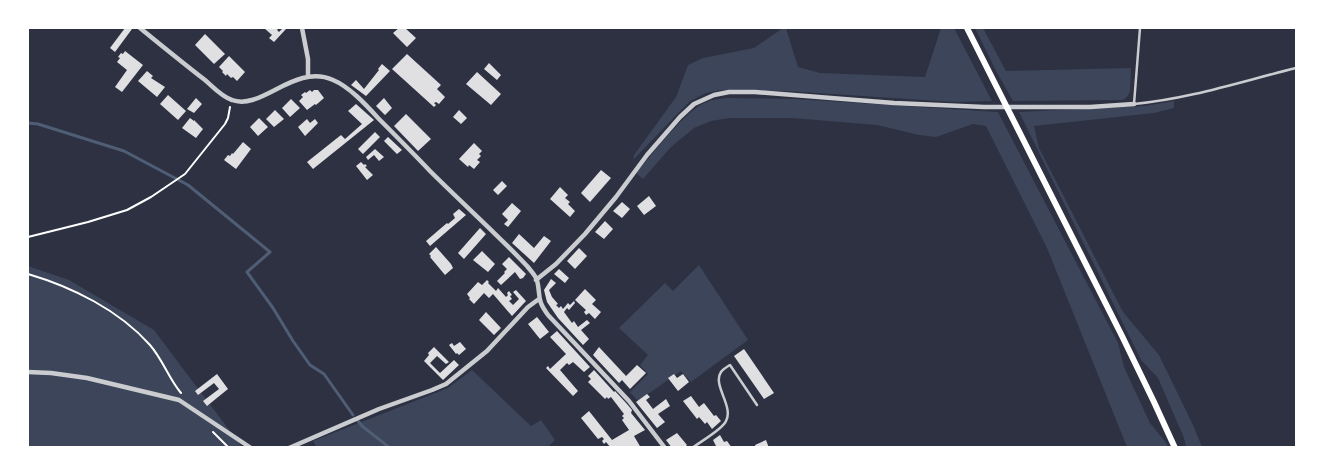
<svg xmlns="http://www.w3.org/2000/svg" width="1324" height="475" viewBox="0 0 1324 475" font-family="Arial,sans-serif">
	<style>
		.green { fill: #3c4559 }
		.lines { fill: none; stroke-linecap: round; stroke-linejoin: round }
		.stream { stroke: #4f5d75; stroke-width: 3 }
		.building { fill: #e0e0e3 }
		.path { stroke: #fff; stroke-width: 2 }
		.service { stroke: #caccd0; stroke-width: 2.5 }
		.minor { stroke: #caccd0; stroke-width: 4.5 }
		.secondary { stroke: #fff; stroke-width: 6 }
	</style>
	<rect width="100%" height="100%" fill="#2d3142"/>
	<path class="green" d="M 783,28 L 786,28 L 798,67 L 820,73 L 925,77 L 941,28 L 954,28 L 992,101 L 954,102 L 786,91 L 722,90 L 706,93 L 690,101 L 633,160 L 634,155 L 676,97 L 688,65 L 703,58 L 754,48 Z
		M 975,28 L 983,28 L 1006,71 L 1131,68 L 1130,92 L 1126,98 L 1122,100 L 1013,101 L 996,71 Z
		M 726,98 L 796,99 L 998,112 L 1118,343 L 1124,367 L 1150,423 L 1167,444 L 1168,447 L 1127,447 L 1047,248 L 986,126 L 973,124 L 936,137 L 919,135 L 877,125 L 792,118 L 729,118 L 711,121 L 694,128 L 671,147 L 643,179 L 636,173 C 652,155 686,109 707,102 C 713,99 720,99 726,98 Z
		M 1174,101 L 1174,108 L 1154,113 L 1034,126 L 1039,148 L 1123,312 L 1159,355 L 1193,425 L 1202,447 L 1186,447 L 1184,438 L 1158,378 L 1141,360 L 1019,112 L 1145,106 Z
		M 699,265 L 748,340 L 691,382 L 681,371 L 638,401 L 630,392 L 648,374 L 640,365 L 648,355 L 619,328 L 665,283 L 673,291 Z
		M 28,266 L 69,280 L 154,330 L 242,447 L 28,448 Z
		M 472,370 L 531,426 L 541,420 L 555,440 L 547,448 L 317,448 L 313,441 L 448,388 Z"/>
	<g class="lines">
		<path class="stream" d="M 28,123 L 38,124 L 124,151 L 188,185 L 270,252 L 247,272 L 273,308 L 293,341 L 310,365 L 324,374 L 353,415
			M 358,421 L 362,426 L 390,448"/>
	</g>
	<path class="building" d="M 125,28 L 129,28 L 132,29 L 115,52 L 110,48 Z
		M 264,28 L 279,28 L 277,30 L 279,32 L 283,28 L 286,29 L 274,42 L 269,38 L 272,35 Z
		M 399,28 L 405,28 L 416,38 L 407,47 L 393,33 Z
		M 205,34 L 225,54 L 214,64 L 195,45 Z
		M 125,51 L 143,65 L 122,92 L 115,87 L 127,70 L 117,62 L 120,58 L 118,57 L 121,53 L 123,54 Z
		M 407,54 L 441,85 L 437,89 L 445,97 L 439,104 L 436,102 L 434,103 L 436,105 L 434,107 L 392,69 Z
		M 229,56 L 245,72 L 237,81 L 233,77 L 231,78 L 227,74 L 226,76 L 222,72 L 223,71 L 219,67 Z
		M 489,63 L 501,75 L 497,80 L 484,69 Z
		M 382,64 L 390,71 L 366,96 L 351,85 L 356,80 L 364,89 L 379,70 L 378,69 Z
		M 147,71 L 153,76 L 151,78 L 165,87 L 157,97 L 138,81 Z
		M 477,72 L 501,94 L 491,105 L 466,84 Z
		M 310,90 L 312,92 L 314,90 L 318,90 L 324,98 L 316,105 L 315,104 L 307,110 L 299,101 L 303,97 L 301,95 L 305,92 L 306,93 Z
		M 168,95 L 186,111 L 178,120 L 160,104 Z
		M 196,98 L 202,104 L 194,113 L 187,109 Z
		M 384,98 L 392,108 L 385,115 L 376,106 Z
		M 291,99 L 300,108 L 290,117 L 282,108 Z
		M 356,104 L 374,120 L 313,169 L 307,162 L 341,135 L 345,139 L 362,124 L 348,111 Z
		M 275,110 L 284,119 L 274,127 L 266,119 Z
		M 459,110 L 467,118 L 461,124 L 453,117 Z
		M 406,114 L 431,139 L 418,151 L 394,126 Z
		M 190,118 L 194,121 L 194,120 L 203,129 L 196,138 L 182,128 Z
		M 259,118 L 268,127 L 258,136 L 250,127 Z
		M 307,119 L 310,123 L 315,119 L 318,123 L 305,136 L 298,127 Z
		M 375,132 L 380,137 L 363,154 L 358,149 Z
		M 388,137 L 402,150 L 397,154 L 384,141 Z
		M 243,142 L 251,149 L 236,169 L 224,160 L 228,155 L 230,156 L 232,153 L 233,154 Z
		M 474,143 L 482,151 L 479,154 L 481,156 L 477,160 L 480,162 L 474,169 L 469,165 L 468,167 L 459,159 Z
		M 375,149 L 384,157 L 379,161 L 374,155 L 368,160 L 366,157 Z
		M 361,162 L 364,165 L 365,164 L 367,166 L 365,167 L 373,175 L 367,180 L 356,166 Z
		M 601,170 L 611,178 L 590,202 L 581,193 Z
		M 502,181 L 507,186 L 498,195 L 493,190 Z
		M 560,187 L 568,195 L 565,198 L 570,202 L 568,204 L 575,211 L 570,217 L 550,199 Z
		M 649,196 L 656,206 L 644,215 L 637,206 Z
		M 622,202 L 630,209 L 622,218 L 613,211 Z
		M 512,203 L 521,211 L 508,227 L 504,224 L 508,220 L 502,214 Z
		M 459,209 L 466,215 L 430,246 L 426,241 L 447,223 L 448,224 L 455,218 L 453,214 Z
		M 605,221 L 613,229 L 604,239 L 595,232 Z
		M 480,228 L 486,234 L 464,259 L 458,253 Z
		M 519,234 L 534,248 L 544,236 L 551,241 L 534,263 L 512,243 Z
		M 436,247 L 451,264 L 453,268 L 445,275 L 430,257 L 431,256 L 429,254 Z
		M 579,248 L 587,256 L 575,269 L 567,261 Z
		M 482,251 L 495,264 L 488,272 L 473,260 Z
		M 509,257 L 526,274 L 523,278 L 520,279 L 515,272 L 501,285 L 497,281 L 505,273 L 504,272 L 507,269 L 502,264 Z
		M 559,269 L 569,278 L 565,283 L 554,274 Z
		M 551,279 L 556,283 L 549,290 L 552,297 L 558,304 L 556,305 L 559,308 L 561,306 L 563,309 L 568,303 L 570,305 L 574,301 L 575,303 L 569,310 L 567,308 L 564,312 L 572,323 L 574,321 L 578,327 L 587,320 L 590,323 L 581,330 L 589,339 L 583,345 L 558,318 L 547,302 L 544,290 Z
		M 487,280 L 489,282 L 488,283 L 496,291 L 498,288 L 506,297 L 508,295 L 507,293 L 509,291 L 512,295 L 510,296 L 512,299 L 509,301 L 513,305 L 519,299 L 513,292 L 516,290 L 526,301 L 512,316 L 493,294 L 489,298 L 484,293 L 474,304 L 469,299 L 470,298 L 467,294 L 478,282 L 482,285 Z
		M 585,289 L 596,300 L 592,304 L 601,312 L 595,319 L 589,313 L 586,315 L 584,312 L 586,310 L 575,300 Z
		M 486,312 L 501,328 L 494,335 L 479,320 Z
		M 537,317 L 549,332 L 540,339 L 528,324 Z
		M 557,331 L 590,367 L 584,372 L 573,362 L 569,365 L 567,363 L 560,370 L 578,391 L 573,396 L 546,368 L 548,366 L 550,369 L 566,354 L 550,337 Z
		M 460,342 L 466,349 L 459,355 L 457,353 L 456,354 L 449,345 L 452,343 L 454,346 Z
		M 434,347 L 449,362 L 446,364 L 437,356 L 430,363 L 440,373 L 454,360 L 459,365 L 443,380 L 424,361 L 429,355 L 428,353 Z
		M 599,347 L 626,376 L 637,365 L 646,373 L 630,389 L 622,380 L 619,383 L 593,355 Z
		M 744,349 L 774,393 L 764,399 L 734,356 Z
		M 594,370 L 614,392 L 615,391 L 627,404 L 632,410 L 631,413 L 645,430 L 634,436 L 641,448 L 611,448 L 606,442 L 604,444 L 602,441 L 604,439 L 602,437 L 598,439 L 581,418 L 589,411 L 612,440 L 629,430 L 622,420 L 624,418 L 622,416 L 624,414 L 611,397 L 608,399 L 607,397 L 605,399 L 588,382 L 591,379 L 588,376 Z
		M 217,374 L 228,389 L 207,406 L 203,401 L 219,389 L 214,383 L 198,395 L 195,391 Z
		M 674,374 L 677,378 L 683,374 L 689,382 L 678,391 L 668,378 Z
		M 647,394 L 650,397 L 646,400 L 653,409 L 666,399 L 670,406 L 658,414 L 665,422 L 657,428 L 636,402 Z
		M 691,396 L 699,407 L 704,403 L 714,416 L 716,415 L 721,421 L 712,429 L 707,422 L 705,424 L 699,417 L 697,419 L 683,401 Z
		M 677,433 L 687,445 L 684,448 L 672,448 L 666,440 Z
		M 720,435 L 724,442 L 727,441 L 732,448 L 717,448 L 713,440 Z
		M 766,440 L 769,448 L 756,448 L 755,445 Z"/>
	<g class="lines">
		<path class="path" d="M 28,237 L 88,222 L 127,210 L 151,197 L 185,174 L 225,124 L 228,118 L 230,107
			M 28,274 C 72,287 119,310 150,345 C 163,360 169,379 181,393
			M 213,432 L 229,448"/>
		<path class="service" d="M 1140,28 L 1134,104 C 1189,99 1243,81 1296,68
			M 692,448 C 700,442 723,429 726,421 C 734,406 712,385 721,372 C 723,369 727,367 730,365 L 757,405"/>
		<path class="minor" d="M 140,28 C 161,45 183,63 205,80 C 213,87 222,97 232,100 C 262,111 294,63 333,80 C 350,87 367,106 379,119 C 396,136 413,153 430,171 C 462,203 496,233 527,266 C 531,271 535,275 537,280 C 541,296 536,299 548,315 L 629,401 L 665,448
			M 302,28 L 308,59 L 308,77
			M 536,280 L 556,264 L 585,234 L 616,197 L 647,155 L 680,117 L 694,104 L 714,95 L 729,92 L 755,92 L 894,103 L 984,107 L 1090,107 L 1134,104
			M 28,372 L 51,373 L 87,378 L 179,400 L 251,448
			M 289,448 L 379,409 L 432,390 L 446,384 L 487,351 L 528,307 L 539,299"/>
		<path class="secondary" d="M 967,28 L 1122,336 L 1154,402 L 1175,448"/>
	</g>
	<rect width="1324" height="475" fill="none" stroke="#ffffff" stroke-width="58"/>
</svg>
